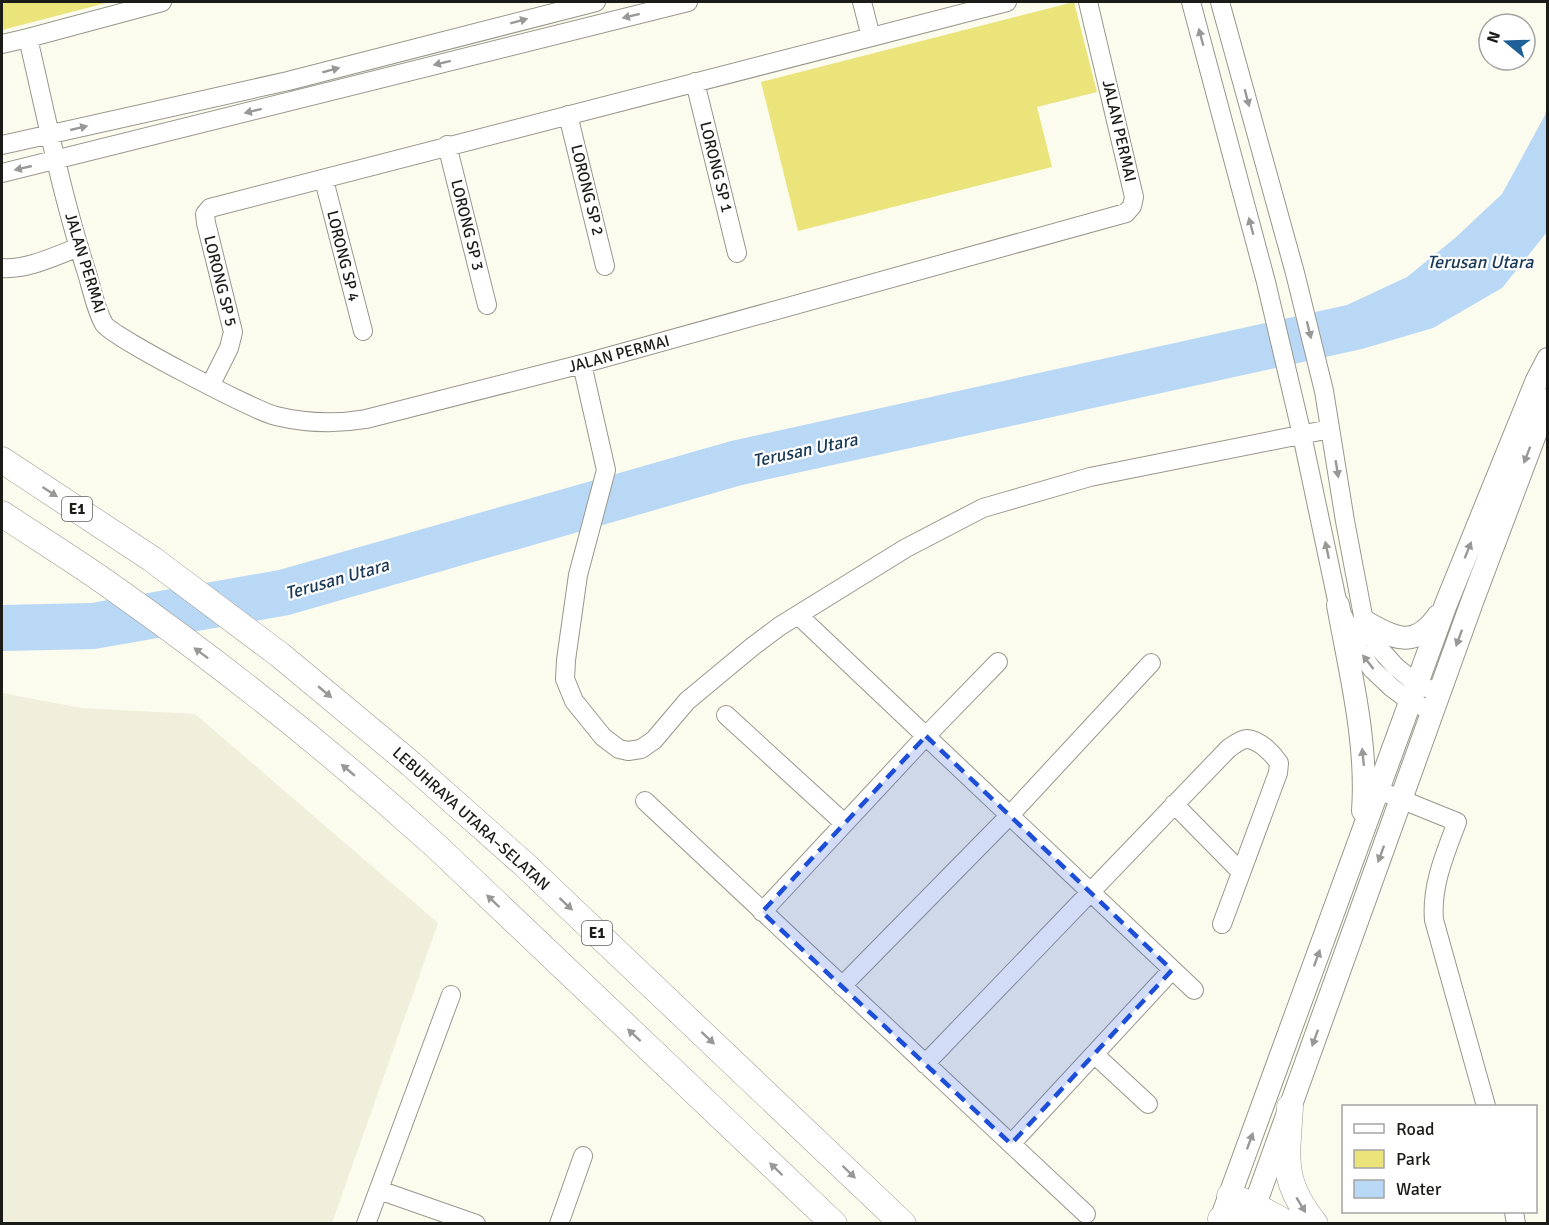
<svg xmlns="http://www.w3.org/2000/svg" width="1549" height="1225" viewBox="0 0 1549 1225" font-family="Signika,sans-serif">
	<style>
		.built { fill: #f0efdb }
		.green { fill: #ebe47b }
		.water { fill: #b9d8f5 }
		.lines { fill: none; stroke-linecap: round; stroke-linejoin: round }
		.minor-casing { stroke: #98978c; stroke-width: 20 }
		.major-casing { stroke: #98978c; stroke-width: 24 }
		.highway-casing { stroke: #98978c; stroke-width: 27 }
		.minor { stroke: #fff; stroke-width: 18 }
		.major { stroke: #fff; stroke-width: 22 }
		.highway { stroke: #fff; stroke-width: 26 }
		.oneway { fill: #989897 }
		.marked { fill: #1d4ed8; fill-opacity: 0.2; stroke: #1d4ed8; stroke-width: 4.5; stroke-dasharray: 12 8; stroke-linejoin: round }
		.labels { text-anchor: middle; dominant-baseline: central; stroke-width: 4.5; stroke-linejoin: round; paint-order: stroke }
		.shield { fill: #fff; stroke: #5f5f5d; stroke-width: 1.5 }
		.shield-label { font-size: 15px; font-weight: bold; fill: #1b1b17 }
		.street-label { font-size: 16px; fill: #1b1b17; stroke: #fff }
		.water-label { font-size: 18px; font-style: italic; fill: #1a3a57; stroke: #fff }
	</style>
	<rect width="100%" height="100%" fill="#fbfbee"/>
	<path class="built" d="M 2,693 L 81,708 L 195,714 L 438,923 L 332,1223 L 2,1223 Z"/>
	<path class="green" d="M 2,2 L 110,2 L 2,30 Z
		M 1074,2 L 1097,92 L 1037,107 L 1052,167 L 798,231 L 761,82 Z"/>
	<path class="water" d="M 1547,106 L 1547,232 L 1502,288 L 1433,328 L 1362,349 L 742,485 L 289,615 L 95,649 L 2,651 L 2,605 L 91,603 L 279,570 L 731,441 L 1347,305 L 1407,277 L 1455,238 L 1502,194 L 1545,115 Z"/>
	<g class="lines">
		<defs>
			<path id="minor" d="M 162,2 L 28,38 C 46,115 61,192 85,267 C 91,284 95,309 104,324 C 112,337 255,411 276,416 C 305,423 337,424 366,419 L 582,364 L 1126,213 L 1132,206 L 1134,197 L 1088,2
				M 862,2 L 871,37
				M 1191,2 L 1266,282 L 1302,435 L 1338,605 L 1359,651 L 1372,669 L 1391,687 L 1411,702 L 1433,711
				M 1220,2 L 1295,273 L 1324,391 L 1345,521 L 1364,621 L 1377,646 L 1396,667 L 1417,684 L 1439,693
				M 2,44 L 28,38
				M 695,82 L 737,253
				M 568,115 L 605,266
				M 2,145 L 288,81 L 596,2
				M 447,145 L 487,305
				M 2,173 L 688,2
				M 324,180 L 363,331
				M 2,268 C 27,270 55,256 79,247
				M 582,364 L 606,470 L 578,575 L 566,660 L 565,679 L 574,701 L 603,737 L 619,749 L 628,751 L 641,749 L 654,740 L 687,701 L 752,647 L 780,626 L 906,548 L 983,508 L 1090,477 L 1330,429
				M 210,386 L 229,348 L 233,332 L 206,223 L 205,214 L 210,208 L 1007,2
				M 798,615 L 1194,990
				M 726,715 L 844,823
				M 1378,790 L 1457,822 C 1445,854 1431,886 1434,920 L 1486,1106
				M 645,801 L 1086,1214
				M 1174,804 L 1241,872
				M 762,912 L 926,736 L 998,662
				M 842,986 L 1010,815 L 1151,663
				M 1094,1054 L 1148,1104
				M 925,1064 L 1229,748 C 1234,745 1241,739 1247,739 C 1260,740 1273,754 1279,763 L 1278,773 L 1222,924
				M 1011,1144 L 1172,970
				M 379,1190 L 476,1224
				M 1514,1212 L 1516,1224
				M 366,1224 L 451,995
				M 559,1224 L 583,1156"/>
			<path id="major" d="M 1338,605 C 1350,672 1368,742 1363,811
				M 1364,621 C 1394,639 1415,649 1438,616
				M 1224,1211 L 1446,604 L 1537,380 L 1548,359
				M 1248,1224 L 1472,602 L 1548,400"/>
			<path id="highway" d="M 2,460 L 152,559 L 280,655 L 411,764 L 525,865 L 903,1224
				M 2,514 C 38,538 76,561 112,587 C 224,666 335,755 436,846 L 834,1224
				M 1290,1107 C 1287,1159 1280,1180 1315,1224
				M 1230,1196 L 1255,1206 L 1288,1224
				M 1221,1219 L 1237,1224"/>
		</defs>
		<use href="#minor" class="minor-casing"/>
		<use href="#major" class="major-casing"/>
		<use href="#highway" class="highway-casing"/>
		<use href="#minor" class="minor"/>
		<use href="#major" class="major"/>
		<use href="#highway" class="highway"/>
	</g>
	<defs><path id="oneway-solid" d="M-6-.8H1V-3.2L6.5 0L1 3.2V.8H-6Z" transform="scale(1.5)"/></defs>
	<g class="oneway">
		<use href="#oneway-solid" transform="translate(631 16) rotate(166)"/>
		<use href="#oneway-solid" transform="translate(519 21) rotate(-15)"/>
		<use href="#oneway-solid" transform="translate(1201 37) rotate(-105)"/>
		<use href="#oneway-solid" transform="translate(442 63) rotate(166)"/>
		<use href="#oneway-solid" transform="translate(331 70) rotate(-15)"/>
		<use href="#oneway-solid" transform="translate(1247 98) rotate(75)"/>
		<use href="#oneway-solid" transform="translate(253 111) rotate(166)"/>
		<use href="#oneway-solid" transform="translate(79 128) rotate(-13)"/>
		<use href="#oneway-solid" transform="translate(23 168) rotate(167)"/>
		<use href="#oneway-solid" transform="translate(1251 226) rotate(-105)"/>
		<use href="#oneway-solid" transform="translate(1309 330) rotate(76)"/>
		<use href="#oneway-solid" transform="translate(1527 455) rotate(111)"/>
		<use href="#oneway-solid" transform="translate(1337 469) rotate(81)"/>
		<use href="#oneway-solid" transform="translate(50 492) rotate(33)"/>
		<use href="#oneway-solid" transform="translate(1327 550) rotate(-102)"/>
		<use href="#oneway-solid" transform="translate(1468 550) rotate(-68)"/>
		<use href="#oneway-solid" transform="translate(1459 638) rotate(110)"/>
		<use href="#oneway-solid" transform="translate(201 653) rotate(-143)"/>
		<use href="#oneway-solid" transform="translate(1368 662) rotate(-128)"/>
		<use href="#oneway-solid" transform="translate(325 692) rotate(40)"/>
		<use href="#oneway-solid" transform="translate(1363 757) rotate(-96)"/>
		<use href="#oneway-solid" transform="translate(348 770) rotate(-140)"/>
		<use href="#oneway-solid" transform="translate(1381 854) rotate(110)"/>
		<use href="#oneway-solid" transform="translate(493 901) rotate(-136)"/>
		<use href="#oneway-solid" transform="translate(566 904) rotate(43)"/>
		<use href="#oneway-solid" transform="translate(1317 958) rotate(-70)"/>
		<use href="#oneway-solid" transform="translate(634 1035) rotate(-137)"/>
		<use href="#oneway-solid" transform="translate(708 1038) rotate(43)"/>
		<use href="#oneway-solid" transform="translate(1315 1038) rotate(110)"/>
		<use href="#oneway-solid" transform="translate(1250 1141) rotate(-70)"/>
		<use href="#oneway-solid" transform="translate(776 1169) rotate(-136)"/>
		<use href="#oneway-solid" transform="translate(849 1172) rotate(44)"/>
		<use href="#oneway-solid" transform="translate(1301 1205) rotate(59)"/>
	</g>
	<path class="marked" d="M 926,736 L 1172,970 L 1011,1144 L 762,912 Z"/>
	<g class="labels">
		<g class="shield">
			<rect x="62" y="497" width="30" height="24" rx="4.5"/>
			<rect x="582" y="921" width="30" height="24" rx="4.5"/>
		</g>
		<g class="shield-label">
			<text x="77" y="509">E1</text>
			<text x="597" y="933">E1</text>
		</g>
		<g class="street-label">
			<text transform="translate(1119 131) rotate(77)">JALAN PERMAI</text>
			<text transform="translate(716 167) rotate(76)">LORONG SP 1</text>
			<text transform="translate(587 190) rotate(76)">LORONG SP 2</text>
			<text transform="translate(467 225) rotate(76)">LORONG SP 3</text>
			<text transform="translate(343 256) rotate(76)">LORONG SP 4</text>
			<text transform="translate(85 263) rotate(73)">JALAN PERMAI</text>
			<text transform="translate(220 281) rotate(76)">LORONG SP 5</text>
			<text transform="translate(619 354) rotate(-15)">JALAN PERMAI</text>
			<text transform="translate(471 819) rotate(42)">LEBUHRAYA UTARA–SELATAN</text>
		</g>
		<g class="water-label">
			<text x="1480" y="262">Terusan Utara</text>
			<text transform="translate(805 450) rotate(-12)">Terusan Utara</text>
			<text transform="translate(337 579) rotate(-16)">Terusan Utara</text>
		</g>
	</g>
	<rect width="1549" height="1225" fill="none" stroke="#1b1b17" stroke-width="6"/>
	<rect x="1342" y="1105" width="195" height="108" fill="#ffffff" stroke="#a4a4a2" stroke-width="1.5"/>
	<rect x="1354" y="1124" width="30" height="9" fill="#ffffff" stroke="#a4a4a2" stroke-width="1.5"/>
	<text x="1396" y="1135" font-size="18" fill="#1b1b17">Road</text>
	<rect x="1354" y="1150" width="30" height="18" fill="#ebe47b" stroke="#a4a4a2" stroke-width="1.5"/>
	<text x="1396" y="1165" font-size="18" fill="#1b1b17">Park</text>
	<rect x="1354" y="1180" width="30" height="18" fill="#b9d8f5" stroke="#a4a4a2" stroke-width="1.5"/>
	<text x="1396" y="1195" font-size="18" fill="#1b1b17">Water</text>
	<g transform="translate(1507 42) rotate(289)"><circle r="28" fill="#ffffff" stroke="#a4a4a2" stroke-width="1.5"/>
	<path d="M0-4.5L10 22L0 15L-10 22Z" fill="#1f6196"/>
	<text y="-9" font-size="16" font-weight="bold" text-anchor="middle" fill="#1b1b17">N</text>
	</g>
</svg>
